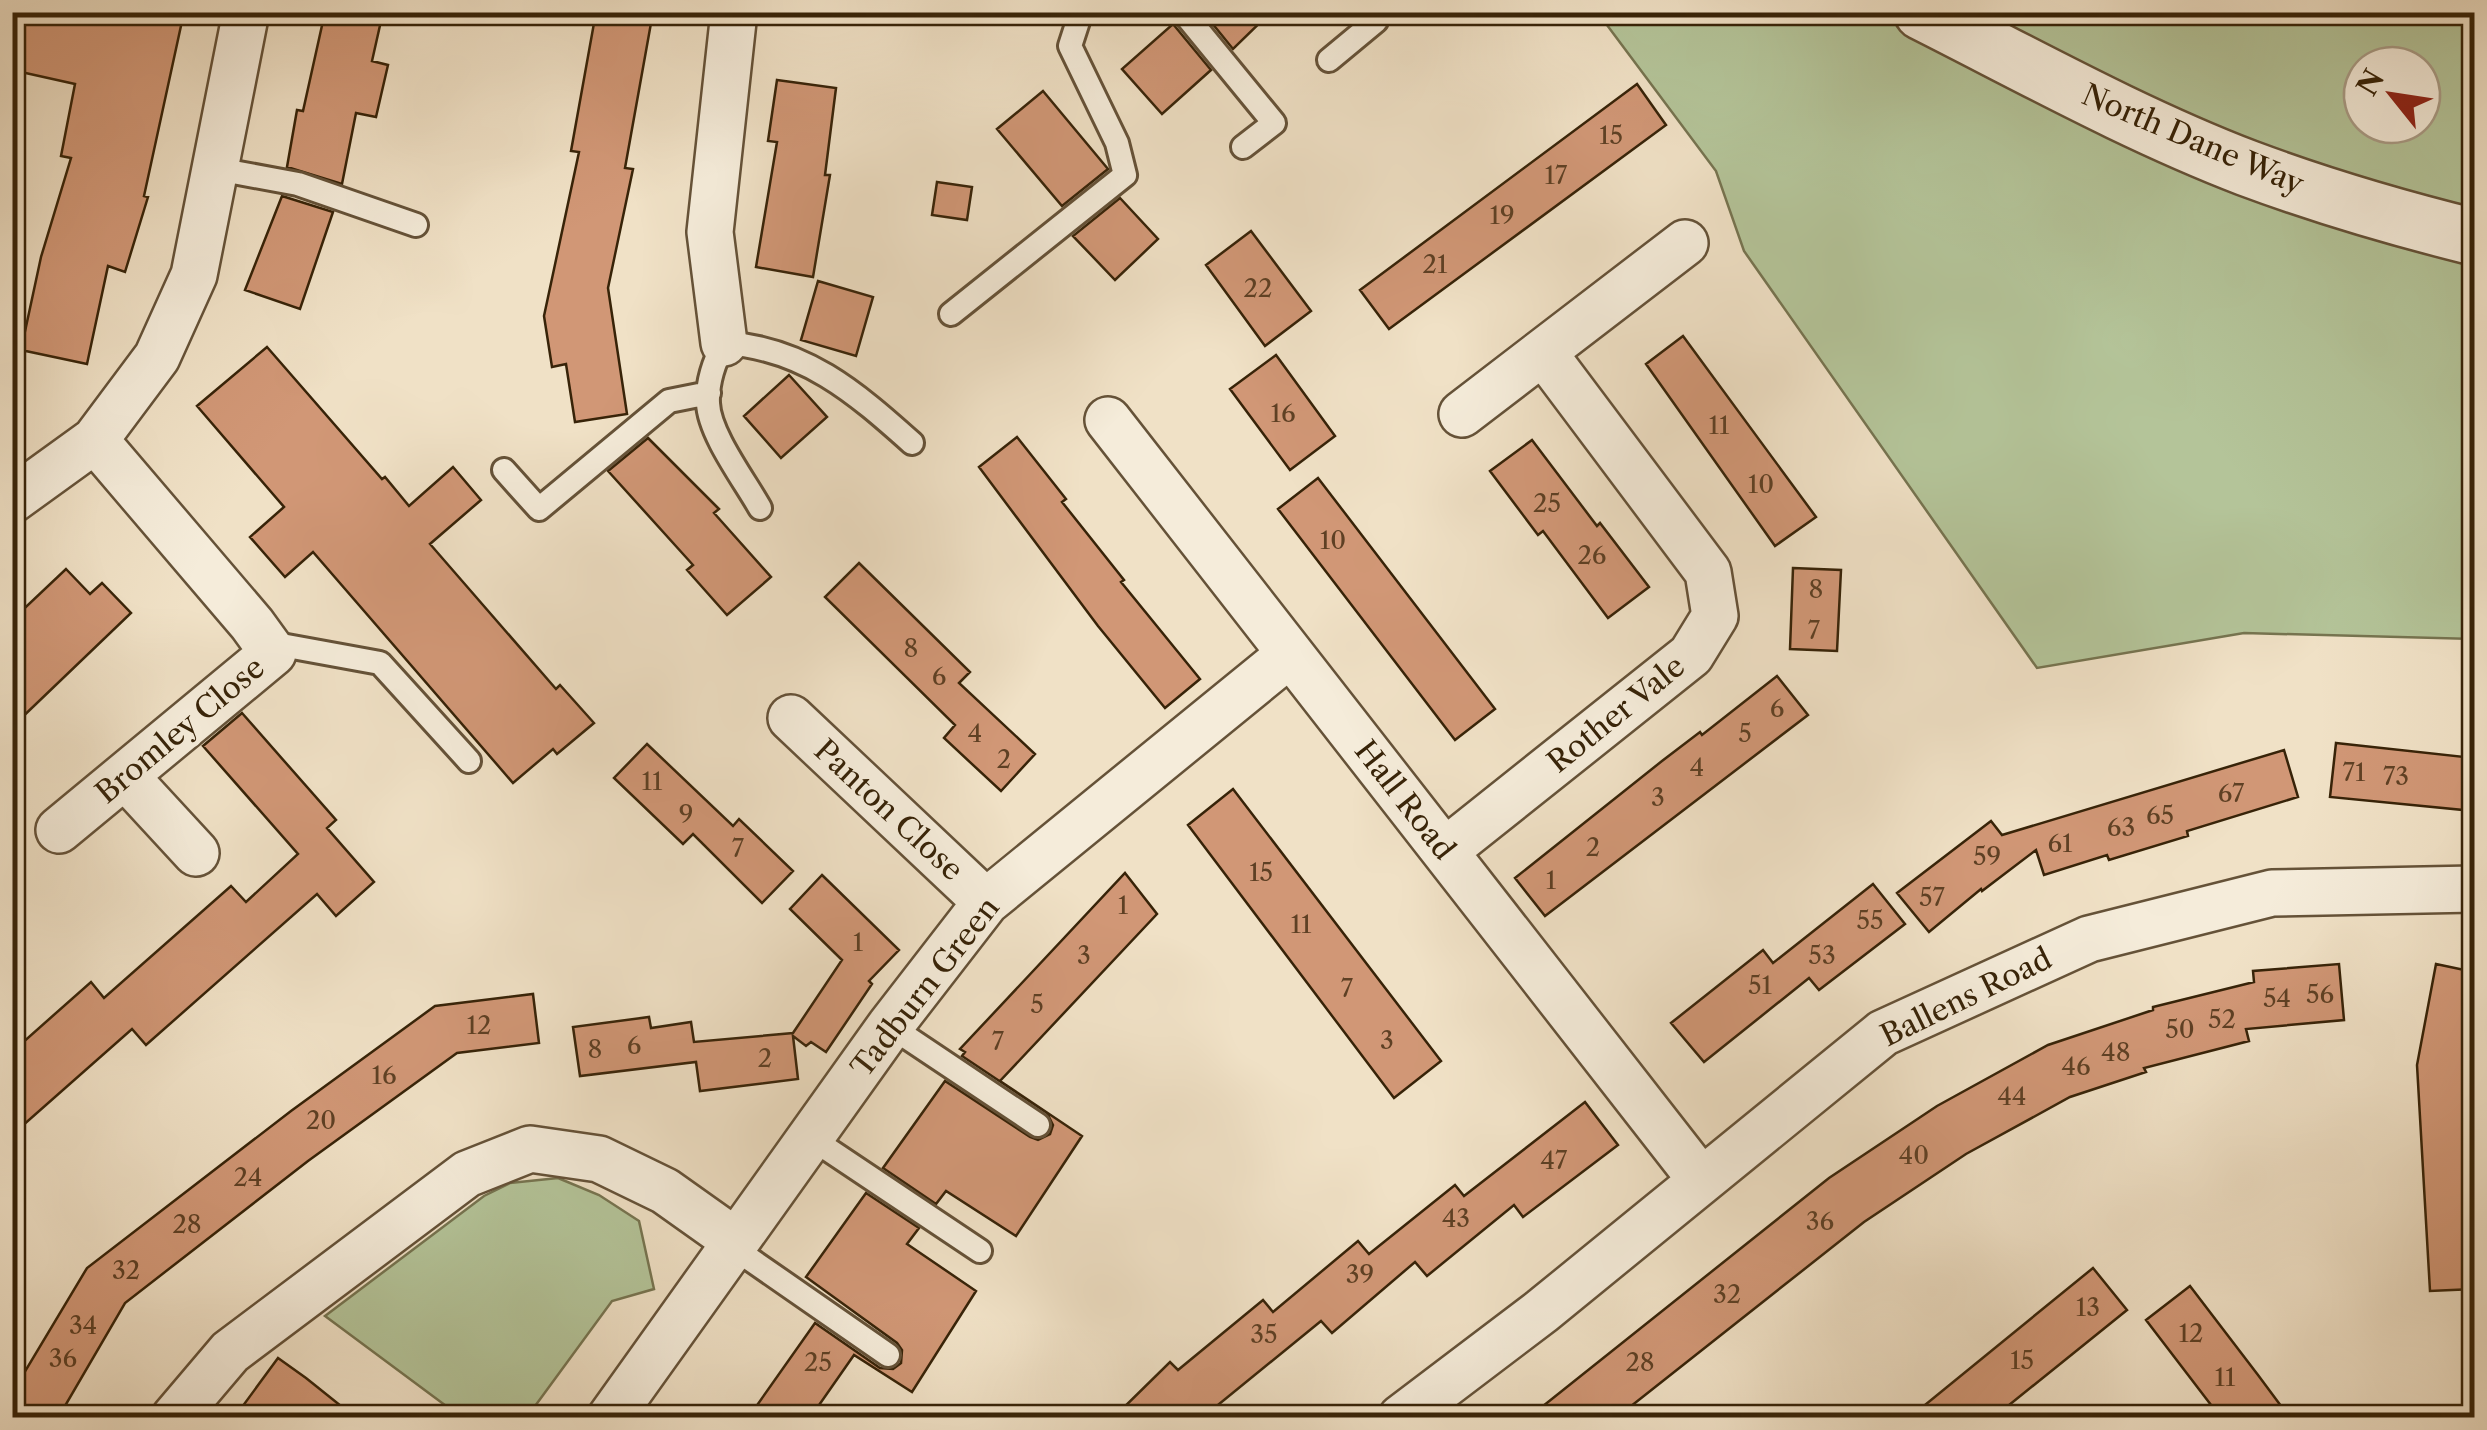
<svg xmlns="http://www.w3.org/2000/svg" width="2487" height="1430" viewBox="0 0 2487 1430" font-family="'Libre Caslon Text',serif">
	<style>
		.green { fill: #b4c499; stroke: #767450; stroke-width: 2.5; fill-rule: evenodd }
		.building { fill: #d19776; stroke: #372308; stroke-width: 2.5 }
		.lines { fill: none; stroke-linecap: round; stroke-linejoin: round }
		.service-casing { stroke: #655238; stroke-width: 28 }
		.minor-casing { stroke: #655238; stroke-width: 50 }
		.tertiary-casing { stroke: #655238; stroke-width: 60 }
		.service { stroke: #f5ecda; stroke-width: 22 }
		.minor { stroke: #f5ecda; stroke-width: 45 }
		.tertiary { stroke: #f5ecda; stroke-width: 55 }
		.labels { text-anchor: middle; dominant-baseline: central; stroke-width: 9; stroke-linejoin: round; paint-order: stroke }
		.number-label { font-size: 25px; fill: #5e4024 }
		.street-label { font-size: 30px; fill: #372308; stroke: #f5ecda }
	</style>
	<rect width="100%" height="100%" fill="#f0e1c6"/>
	<filter id="stains"><feTurbulence type="fractalNoise" baseFrequency=".002" numOctaves="4"/><feColorMatrix values="0 0 0 0 .2 0 0 0 0 .09 0 0 0 0 .02 0 0 0 .5 -.17"/></filter>
	<radialGradient id="worn" r=".72"><stop offset=".6" stop-color="#630" stop-opacity="0"/><stop offset="1" stop-color="#630" stop-opacity=".3"/></radialGradient>
	<path class="green" d="M 1598,13 L 2474,13 L 2474,639 L 2244,633 L 2037,668 L 1744,251 L 1716,171 ZM 2362,65 L 2422,65 L 2422,125 L 2362,125 Z
		M 558,1178 L 599,1195 L 639,1221 L 654,1289 L 612,1301 L 527,1417 L 461,1417 L 325,1316 L 484,1196 L 510,1183 Z"/>
	<path class="building" d="M 12,12 L 184,12 L 144,196 L 148,197 L 125,272 L 108,266 L 87,364 L 21,350 L 41,257 L 71,158 L 61,156 L 75,84 L 12,70 Z
		M 325,12 L 383,12 L 372,61 L 388,65 L 376,117 L 356,113 L 342,184 L 287,167 L 297,110 L 303,111 Z
		M 596,12 L 653,12 L 625,168 L 633,169 L 608,288 L 627,414 L 575,422 L 566,364 L 552,367 L 544,316 L 579,152 L 571,151 Z
		M 1203,12 L 1271,12 L 1233,49 Z
		M 1173,24 L 1211,70 L 1162,114 L 1122,69 Z
		M 777,80 L 836,88 L 825,175 L 830,175 L 813,277 L 756,267 L 777,142 L 768,141 Z
		M 1637,84 L 1666,125 L 1389,329 L 1360,290 Z
		M 1043,91 L 1108,169 L 1062,206 L 997,129 Z
		M 937,182 L 972,187 L 967,220 L 932,215 Z
		M 282,196 L 333,212 L 300,309 L 245,290 Z
		M 1120,198 L 1158,239 L 1115,280 L 1073,236 Z
		M 1251,231 L 1311,311 L 1265,346 L 1206,265 Z
		M 818,281 L 873,297 L 856,356 L 801,340 Z
		M 1683,336 L 1816,517 L 1775,546 L 1646,364 Z
		M 267,347 L 382,479 L 385,477 L 409,506 L 453,467 L 481,500 L 430,544 L 556,689 L 560,685 L 594,723 L 557,754 L 553,749 L 513,783 L 313,552 L 285,577 L 250,537 L 284,507 L 197,406 Z
		M 1276,355 L 1335,436 L 1290,470 L 1230,389 Z
		M 789,375 L 827,417 L 781,458 L 744,416 Z
		M 1017,437 L 1066,499 L 1062,502 L 1124,580 L 1121,582 L 1200,679 L 1165,708 L 1098,626 L 979,467 Z
		M 648,438 L 719,509 L 714,513 L 771,577 L 727,615 L 687,570 L 693,565 L 608,471 Z
		M 1532,440 L 1597,526 L 1600,523 L 1649,587 L 1608,618 L 1543,531 L 1538,535 L 1490,471 Z
		M 1318,478 L 1495,709 L 1455,740 L 1278,509 Z
		M 859,563 L 970,672 L 959,683 L 1035,754 L 1001,791 L 944,738 L 955,725 L 825,597 Z
		M 1793,568 L 1841,570 L 1837,651 L 1790,649 Z
		M 66,569 L 90,594 L 102,583 L 131,613 L 12,727 L 12,620 Z
		M 1777,676 L 1808,715 L 1545,916 L 1515,878 L 1662,761 L 1700,732 L 1702,735 Z
		M 242,713 L 336,820 L 327,828 L 374,882 L 336,916 L 317,894 L 146,1045 L 132,1029 L 12,1135 L 12,1052 L 91,982 L 104,998 L 231,886 L 246,902 L 298,854 L 203,746 Z
		M 2336,743 L 2474,758 L 2474,811 L 2330,797 Z
		M 647,744 L 733,826 L 739,819 L 793,871 L 762,903 L 693,834 L 683,844 L 614,778 Z
		M 2284,750 L 2298,797 L 2187,831 L 2188,836 L 2109,860 L 2107,855 L 2044,875 L 2036,850 L 1982,891 L 1981,889 L 1929,932 L 1897,893 L 1991,821 L 2002,835 Z
		M 1233,789 L 1441,1061 L 1394,1098 L 1188,825 Z
		M 1125,873 L 1157,914 L 1000,1081 L 1082,1136 L 1016,1236 L 946,1191 L 936,1204 L 883,1168 L 945,1081 L 1030,1137 L 1038,1140 L 1050,1134 L 1053,1125 L 1047,1113 L 962,1056 L 965,1052 L 960,1049 Z
		M 822,875 L 899,950 L 869,981 L 872,984 L 826,1052 L 811,1042 L 806,1046 L 793,1036 L 798,1079 L 700,1091 L 696,1062 L 580,1076 L 573,1027 L 649,1017 L 651,1028 L 691,1022 L 694,1042 L 793,1033 L 842,960 L 790,909 Z
		M 1873,884 L 1905,924 L 1819,990 L 1809,978 L 1704,1062 L 1671,1023 L 1763,950 L 1773,963 Z
		M 2339,964 L 2344,1020 L 2246,1029 L 2249,1041 L 2144,1068 L 2146,1072 L 2070,1097 L 1966,1154 L 1864,1222 L 1616,1418 L 1528,1418 L 1829,1178 L 1937,1106 L 2048,1045 L 2153,1010 L 2153,1007 L 2254,982 L 2253,971 Z
		M 2436,964 L 2474,972 L 2474,1289 L 2430,1291 L 2417,1065 Z
		M 533,994 L 539,1043 L 457,1053 L 308,1161 L 125,1303 L 58,1418 L 12,1418 L 12,1393 L 87,1268 L 291,1111 L 435,1006 Z
		M 1585,1102 L 1618,1145 L 1523,1217 L 1514,1205 L 1427,1276 L 1415,1262 L 1332,1333 L 1321,1321 L 1202,1418 L 1113,1418 L 1170,1362 L 1178,1370 L 1263,1300 L 1273,1312 L 1358,1241 L 1369,1254 L 1455,1185 L 1464,1196 Z
		M 866,1193 L 919,1228 L 907,1244 L 976,1291 L 912,1392 L 854,1355 L 810,1418 L 748,1418 L 815,1323 L 880,1368 L 893,1369 L 901,1363 L 902,1350 L 897,1343 L 806,1277 Z
		M 2093,1268 L 2127,1310 L 1993,1418 L 1909,1418 Z
		M 2190,1286 L 2258,1375 L 2290,1418 L 2221,1418 L 2146,1320 Z
		M 278,1358 L 306,1378 L 356,1418 L 234,1418 Z"/>
	<g class="lines">
		<defs>
			<path id="service" d="M 1183,12 L 1274,123 L 1243,147
				M 1329,60 L 1376,21 L 1369,12
				M 217,169 L 298,184 L 416,225
				M 951,314 L 1125,175 L 1117,143 L 1070,46 L 1081,12
				M 504,470 L 539,509 L 669,401 L 709,393
				M 760,508 C 745,481 709,434 708,403 C 707,383 715,360 724,343 C 804,348 855,392 912,443
				M 265,642 L 380,663 L 469,761
				M 890,1026 L 1038,1125
				M 811,1138 L 980,1251
				M 731,1246 L 888,1355"/>
			<path id="minor" d="M 724,343 L 710,232 L 734,12
				M 1462,414 L 1685,243
				M 1108,420 L 1701,1180
				M 12,500 L 95,440 L 157,357 L 194,275 L 246,12
				M 791,718 L 986,902
				M 125,776 L 196,853
				M 59,830 L 273,653 L 252,624 L 95,440
				M 1445,851 L 1691,655 L 1715,616 L 1708,572 L 1543,352
				M 174,1418 L 230,1352 L 467,1174 L 530,1149 L 599,1159 L 665,1191 L 734,1240
				M 610,1418 L 890,1026 L 986,902 L 1290,654
				M 1401,1418 L 1542,1311 L 1883,1033 L 2089,939 L 2272,893 L 2474,889"/>
			<path id="tertiary" d="M 1922,12 C 2029,66 2135,125 2247,168 C 2322,196 2397,218 2474,237"/>
		</defs>
		<use href="#service" class="service-casing"/>
		<use href="#minor" class="minor-casing"/>
		<use href="#tertiary" class="tertiary-casing"/>
		<use href="#service" class="service"/>
		<use href="#minor" class="minor"/>
		<use href="#tertiary" class="tertiary"/>
	</g>
	<g class="labels">
		<g class="number-label">
			<text x="1611" y="135">15</text>
			<text x="1556" y="175">17</text>
			<text x="1502" y="215">19</text>
			<text x="1435" y="264">21</text>
			<text x="1258" y="288">22</text>
			<text x="1283" y="413">16</text>
			<text x="1719" y="425">11</text>
			<text x="1761" y="484">10</text>
			<text x="1547" y="503">25</text>
			<text x="1333" y="540">10</text>
			<text x="1592" y="555">26</text>
			<text x="1816" y="589">8</text>
			<text x="1814" y="630">7</text>
			<text x="911" y="648">8</text>
			<text x="939" y="676">6</text>
			<text x="1777" y="708">6</text>
			<text x="975" y="733">4</text>
			<text x="1745" y="733">5</text>
			<text x="1004" y="759">2</text>
			<text x="1697" y="767">4</text>
			<text x="2354" y="772">71</text>
			<text x="2396" y="776">73</text>
			<text x="652" y="781">11</text>
			<text x="2231" y="793">67</text>
			<text x="1658" y="797">3</text>
			<text x="686" y="814">9</text>
			<text x="2160" y="815">65</text>
			<text x="2121" y="827">63</text>
			<text x="2060" y="843">61</text>
			<text x="1593" y="847">2</text>
			<text x="738" y="848">7</text>
			<text x="1987" y="856">59</text>
			<text x="1261" y="872">15</text>
			<text x="1551" y="880">1</text>
			<text x="1932" y="897">57</text>
			<text x="1123" y="905">1</text>
			<text x="1870" y="920">55</text>
			<text x="1301" y="924">11</text>
			<text x="858" y="942">1</text>
			<text x="1084" y="955">3</text>
			<text x="1822" y="955">53</text>
			<text x="1760" y="985">51</text>
			<text x="1347" y="988">7</text>
			<text x="2320" y="994">56</text>
			<text x="2277" y="998">54</text>
			<text x="1037" y="1004">5</text>
			<text x="2222" y="1019">52</text>
			<text x="479" y="1025">12</text>
			<text x="2180" y="1029">50</text>
			<text x="1387" y="1040">3</text>
			<text x="998" y="1041">7</text>
			<text x="634" y="1045">6</text>
			<text x="595" y="1049">8</text>
			<text x="2116" y="1052">48</text>
			<text x="765" y="1058">2</text>
			<text x="2076" y="1066">46</text>
			<text x="384" y="1075">16</text>
			<text x="2012" y="1096">44</text>
			<text x="321" y="1120">20</text>
			<text x="1914" y="1155">40</text>
			<text x="1554" y="1160">47</text>
			<text x="248" y="1177">24</text>
			<text x="1456" y="1218">43</text>
			<text x="1820" y="1221">36</text>
			<text x="187" y="1224">28</text>
			<text x="126" y="1270">32</text>
			<text x="1360" y="1274">39</text>
			<text x="1727" y="1294">32</text>
			<text x="2088" y="1307">13</text>
			<text x="83" y="1325">34</text>
			<text x="2191" y="1333">12</text>
			<text x="1264" y="1334">35</text>
			<text x="63" y="1358">36</text>
			<text x="2022" y="1360">15</text>
			<text x="818" y="1362">25</text>
			<text x="1640" y="1362">28</text>
			<text x="2225" y="1377">11</text>
		</g>
		<g class="street-label">
			<text transform="translate(2193 139) rotate(23)">North Dane Way</text>
			<text transform="translate(1616 714) rotate(-39)">Rother Vale</text>
			<text transform="translate(180 730) rotate(-40)">Bromley Close</text>
			<text transform="translate(1405 800) rotate(52)">Hall Road</text>
			<text transform="translate(889 810) rotate(43)">Panton Close</text>
			<text transform="translate(925 987) rotate(-52)">Tadburn Green</text>
			<text transform="translate(1966 997) rotate(-26)">Ballens Road</text>
		</g>
	</g>
	<rect width="2487" height="1430" fill="none" stroke="#f0e1c6" stroke-width="50"/>
	<rect x="15" y="15" width="2457" height="1400" fill="none" stroke="#372308" stroke-width="5"/>
	<rect x="25" y="25" width="2437" height="1380" fill="none" stroke="#372308" stroke-width="2.5"/>
	<g transform="translate(2392 95) rotate(300)"><circle r="48" fill="#f5ecda" stroke="#a99c86" stroke-width="2.5"/>
	<path d="M0-8L18 38L0 25L-18 38Z" fill="#8f2418"/>
	<text y="-15" font-size="28" font-weight="bold" text-anchor="middle" fill="#372308">N</text>
	</g>
	<rect width="100%" height="100%" filter="url(#stains)"/>
	<rect width="100%" height="100%" fill="url(#worn)"/>
</svg>
